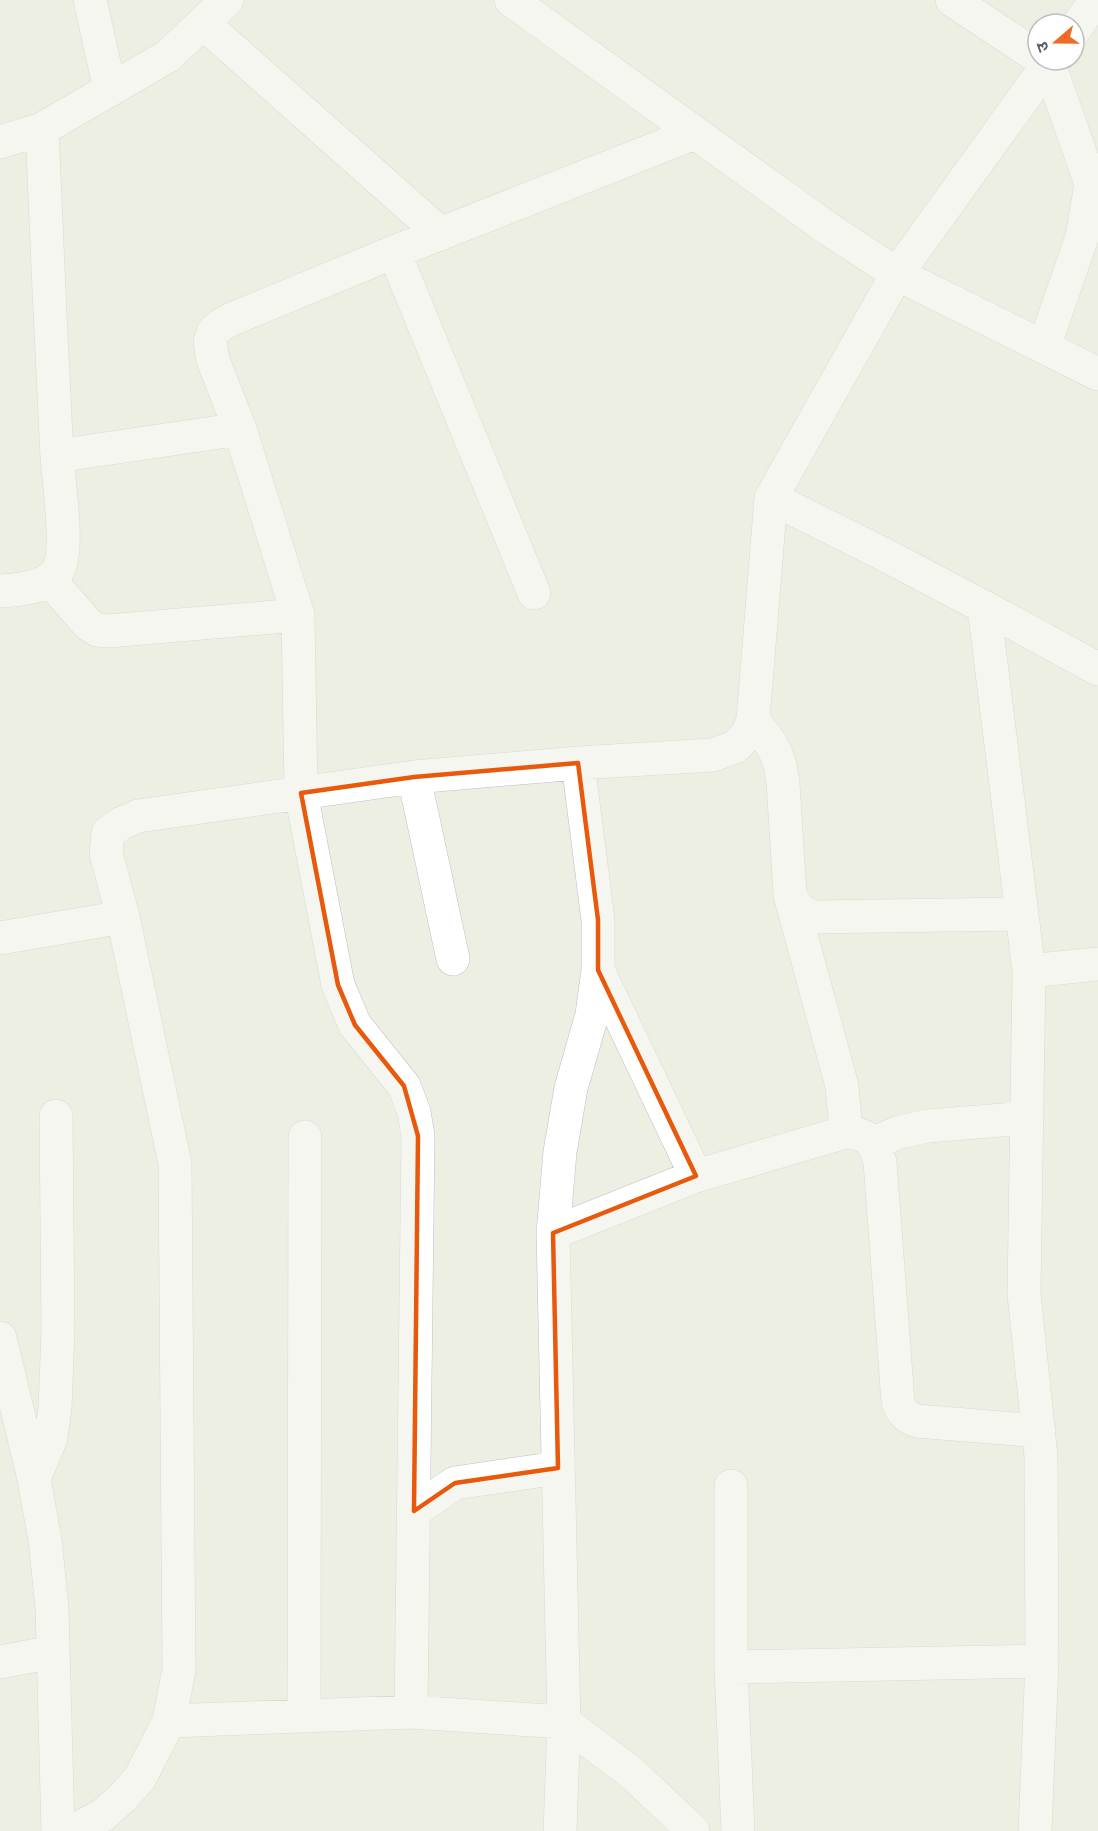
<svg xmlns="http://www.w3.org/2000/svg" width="1098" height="1831" viewBox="0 0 1098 1831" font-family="Raleway,'Noto Sans Devanagari',sans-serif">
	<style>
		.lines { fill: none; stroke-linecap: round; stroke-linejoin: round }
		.minor-casing { stroke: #bdbfc5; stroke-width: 34 }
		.minor { stroke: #fff; stroke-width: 33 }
		.marked { fill: none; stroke: #e8590c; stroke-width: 4.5; stroke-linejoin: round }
	</style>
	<rect width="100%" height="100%" fill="#eeefe3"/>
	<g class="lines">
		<defs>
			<path id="minor" d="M 90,0 L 110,90
				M 511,0 L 827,228 L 897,274 L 1098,374
				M 952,0 L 1038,57
				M 203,23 L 441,234
				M 1074,30 L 1096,0
				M 1043,60 L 1049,64 L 1091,184 L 1082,237 L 1044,347
				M 0,142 L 42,129 L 168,56 L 227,0
				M 394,252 L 534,593
				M 57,456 L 240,429
				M 771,498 L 887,556 L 984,607
				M 49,579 L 88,624 L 97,630 L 108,631 L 298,615
				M 0,591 C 19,590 52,588 60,566 C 68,543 59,483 57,457 C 51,348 47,238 42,129
				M 753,720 L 767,738 L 775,751 L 780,765 L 783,783 L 790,894 C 796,907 800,912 814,917 L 1022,914
				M 414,777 L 453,959
				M 790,895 L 842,1086 L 846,1132
				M 0,938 L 123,917
				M 598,970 L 696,1176
				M 1029,971 L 1098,964
				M 873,1143 L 900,1132 L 928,1126 L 1027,1118
				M 553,1233 L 696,1176 L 846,1132 C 870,1135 873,1140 880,1162 L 898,1402 C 902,1413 906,1417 917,1421 L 1039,1431
				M 0,1338 L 34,1479 L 45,1540 L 52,1608 L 58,1831
				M 34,1479 L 51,1438 L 55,1407 L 58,1331 L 56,1116
				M 731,1486 L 731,1667 L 738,1831
				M 414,1511 L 455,1483 L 558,1468
				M 1042,1661 L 1041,1456 L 1024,1294 L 1029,971 L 984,607 L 1098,669
				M 0,1662 L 53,1652
				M 731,1667 L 1042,1661 L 1035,1831
				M 411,1712 L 418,1136 L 414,1112 L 404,1086 L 355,1025 L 338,985 L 301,793 L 298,615 L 240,429 L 213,360 L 210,342 L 213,332 L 221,325 L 232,319 L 394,252 L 695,133
				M 304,1716 L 305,1137
				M 169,1721 L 411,1712 L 564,1722 L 633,1774 L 693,1831
				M 69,1831 L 81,1827 L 103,1815 L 122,1798 L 140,1778 L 169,1721 L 179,1670 L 175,1164 L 123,917 L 106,853 L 108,833 L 122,823 L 138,816 L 414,777 L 578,763 L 713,755 L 735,747 L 747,735 L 753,720 L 771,498 L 897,274 L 1051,60
				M 560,1831 L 564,1722 L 553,1233 L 560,1152 L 571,1088 L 592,1015 L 598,970 L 598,920 L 578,763"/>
		</defs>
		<use href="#minor" class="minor-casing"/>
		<use href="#minor" class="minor"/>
	</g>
	<path d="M0 0H1098V1831H0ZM 578,763 L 598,920 L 598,970 L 696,1176 L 553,1233 L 558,1468 L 455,1483 L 414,1511 L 418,1136 L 404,1086 L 355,1025 L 338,985 L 301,793 L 414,777 Z" fill="#eeefe3" fill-opacity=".55" fill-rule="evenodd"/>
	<path class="marked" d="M 578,763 L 598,920 L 598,970 L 696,1176 L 553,1233 L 558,1468 L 455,1483 L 414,1511 L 418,1136 L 404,1086 L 355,1025 L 338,985 L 301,793 L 414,777 Z"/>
	<g transform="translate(1056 42) rotate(250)"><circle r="28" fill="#ffffff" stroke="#bdbec1" stroke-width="1.5"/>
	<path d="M0-4.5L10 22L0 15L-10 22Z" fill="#f06a28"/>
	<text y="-9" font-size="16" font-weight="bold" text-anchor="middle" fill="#5b5d65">उ</text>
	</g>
</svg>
